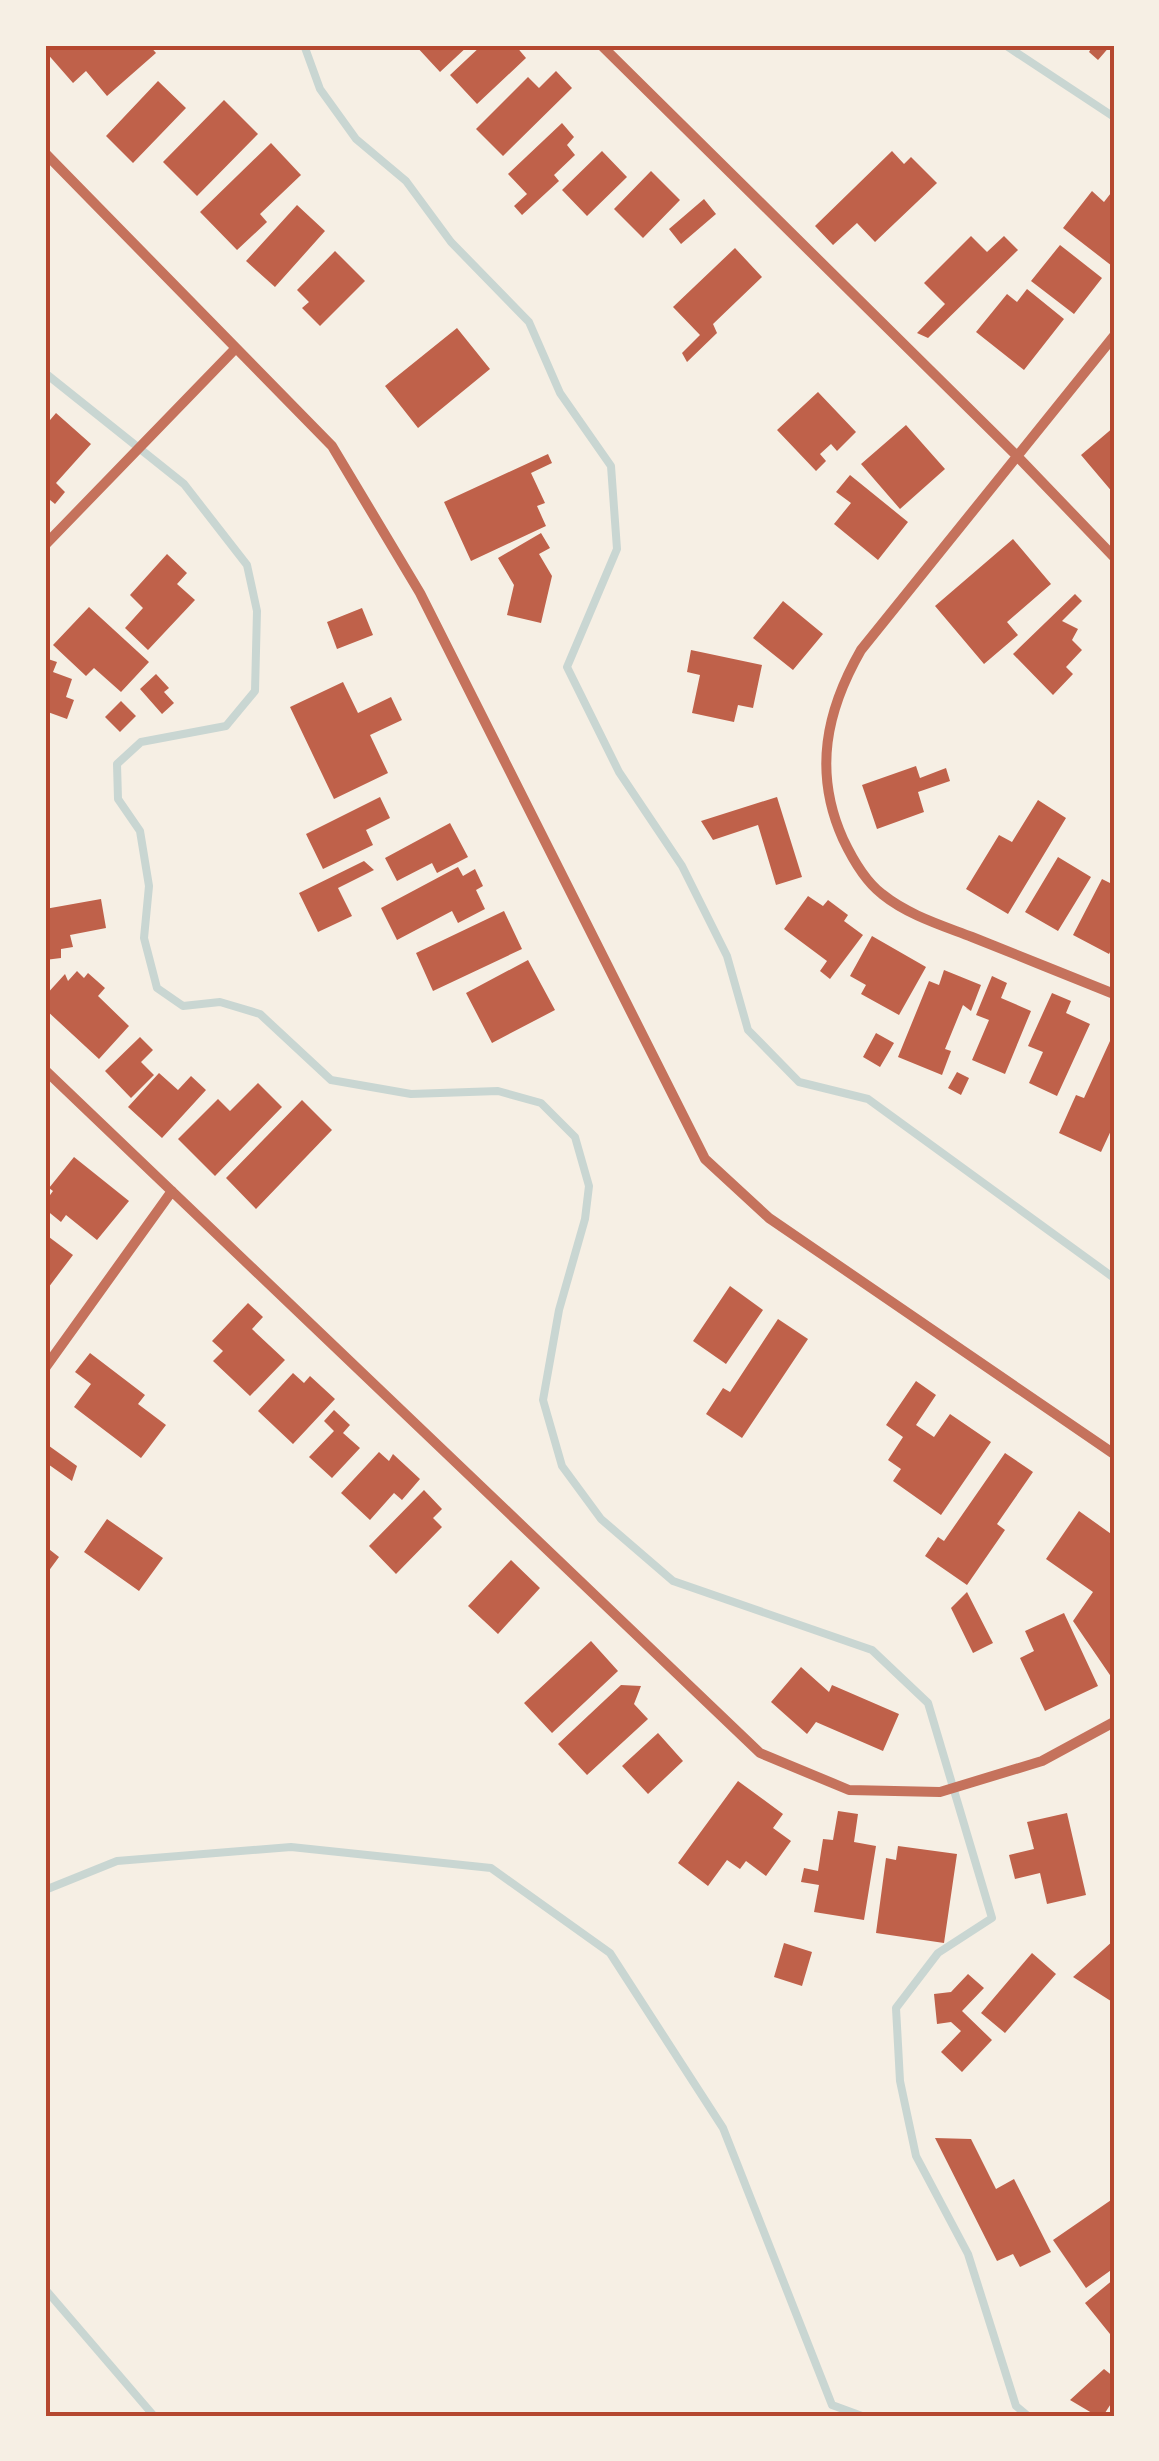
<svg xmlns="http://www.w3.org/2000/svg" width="1159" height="2461" viewBox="0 0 1159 2461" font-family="'Libre Baskerville',serif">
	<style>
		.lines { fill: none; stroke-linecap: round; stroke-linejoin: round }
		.stream { stroke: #c9d6d2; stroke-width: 8 }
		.building { fill: #bf614a }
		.minor { stroke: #c5725c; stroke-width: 10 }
		.neatline { fill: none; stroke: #b5482f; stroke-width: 4 }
	</style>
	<rect width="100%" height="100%" fill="#f6efe4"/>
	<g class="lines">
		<path class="stream" d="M 304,45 L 320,89 L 356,139 L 406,181 L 451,242 L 529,322 L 560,393 L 611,466 L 617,549 L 567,667 L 619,772 L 682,866 L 727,956 L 748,1030 L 799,1082 L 868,1099 L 1114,1278
			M 1005,45 L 1114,117
			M 45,373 L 184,484 L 247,565 L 257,611 L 255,691 L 226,726 L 141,742 L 117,764 L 118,799 L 140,831 L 149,886 L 144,938 L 157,988 L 183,1006 L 220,1002 L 260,1014 L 331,1080 L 411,1094 L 498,1091 L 541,1103 L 575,1137 L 589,1186 L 585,1219 L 559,1310 L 543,1400 L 562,1466 L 601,1519 L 673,1581 L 872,1650 L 928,1703 L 992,1918 L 938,1953 L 896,2008 L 900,2081 L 916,2156 L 968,2254 L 1016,2406 L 1028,2416
			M 45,1890 L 117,1861 L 291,1847 L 491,1868 L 610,1953 L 723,2128 L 832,2405 L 862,2416
			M 45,2289 L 154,2416"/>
	</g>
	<path class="building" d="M 45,45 L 149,45 L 156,53 L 107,96 L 86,71 L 73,83 L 45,51 Z
		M 415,45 L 469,45 L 440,72 Z
		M 482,45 L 515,45 L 526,58 L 477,104 L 450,75 Z
		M 1093,45 L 1111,45 L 1098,60 L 1089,52 Z
		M 556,71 L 572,88 L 503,156 L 476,129 L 528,77 L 539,88 Z
		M 158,81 L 186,108 L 133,163 L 106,136 Z
		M 224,100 L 258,134 L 197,196 L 163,162 Z
		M 562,123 L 574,137 L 567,145 L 575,155 L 554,175 L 559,181 L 522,215 L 514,206 L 527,194 L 508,174 Z
		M 271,143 L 301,175 L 260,214 L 267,222 L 237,250 L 200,212 Z
		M 602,151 L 627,177 L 587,216 L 562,190 Z
		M 892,151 L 904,164 L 911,157 L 937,183 L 875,242 L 857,223 L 833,245 L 815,226 Z
		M 651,171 L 680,200 L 643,238 L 614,209 Z
		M 1114,189 L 1114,220 L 1110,225 L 1114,229 L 1112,266 L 1063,228 L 1092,191 L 1104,202 Z
		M 704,199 L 716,214 L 681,244 L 669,229 Z
		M 297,205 L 325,231 L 275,287 L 246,261 Z
		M 971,236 L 987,252 L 1004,236 L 1018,250 L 928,338 L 917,333 L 945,304 L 924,283 Z
		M 1060,245 L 1102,278 L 1074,314 L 1031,281 Z
		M 735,248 L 762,277 L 713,324 L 717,333 L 687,362 L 682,353 L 700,335 L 673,307 Z
		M 335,251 L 365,281 L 320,326 L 302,308 L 309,302 L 297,290 Z
		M 1027,289 L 1064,319 L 1024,370 L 976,332 L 1007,294 L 1017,302 Z
		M 457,328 L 490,369 L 418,428 L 385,386 Z
		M 818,392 L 856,432 L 837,451 L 831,444 L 820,454 L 826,461 L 816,471 L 777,430 Z
		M 56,413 L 91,444 L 56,483 L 65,492 L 55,504 L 45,496 L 45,426 Z
		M 906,425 L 945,469 L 900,509 L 861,464 Z
		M 1114,427 L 1114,494 L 1081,455 Z
		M 548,454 L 552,463 L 531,473 L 545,503 L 537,506 L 546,526 L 471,561 L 444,502 Z
		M 850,475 L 908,522 L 878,560 L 834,524 L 851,503 L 836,492 Z
		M 541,533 L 550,548 L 539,554 L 552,576 L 541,623 L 507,615 L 514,585 L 498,558 Z
		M 1013,539 L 1051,584 L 1007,622 L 1018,635 L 984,664 L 935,606 Z
		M 167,554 L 187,573 L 177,584 L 195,600 L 148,650 L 125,628 L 143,608 L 130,595 Z
		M 1075,594 L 1082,601 L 1062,621 L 1078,629 L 1072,640 L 1082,650 L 1066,667 L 1073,674 L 1053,695 L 1013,654 Z
		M 783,601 L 823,634 L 793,670 L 753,638 Z
		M 89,607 L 149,662 L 121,692 L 94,668 L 86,676 L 53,645 Z
		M 362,608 L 373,635 L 337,649 L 327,622 Z
		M 691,650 L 762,665 L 753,708 L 738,705 L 734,722 L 692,713 L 700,675 L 687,672 Z
		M 45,658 L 57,662 L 53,672 L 72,679 L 66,697 L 74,700 L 67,719 L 45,711 Z
		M 156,674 L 169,688 L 164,692 L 174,703 L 162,714 L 140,689 Z
		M 343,682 L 358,713 L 391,697 L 402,720 L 370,735 L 388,773 L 334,799 L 290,707 Z
		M 121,701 L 136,716 L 120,732 L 105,717 Z
		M 916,766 L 920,778 L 946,768 L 950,781 L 918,792 L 924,812 L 877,829 L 862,785 Z
		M 380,797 L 390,818 L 366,830 L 373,845 L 323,869 L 306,834 Z
		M 777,797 L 802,877 L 776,885 L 758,825 L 713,840 L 701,821 Z
		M 1038,800 L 1066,818 L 1008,914 L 966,889 L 999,835 L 1012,842 Z
		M 450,823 L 468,857 L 437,873 L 432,863 L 397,881 L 385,858 Z
		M 1058,857 L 1091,877 L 1058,931 L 1025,912 Z
		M 364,861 L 374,870 L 338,888 L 352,916 L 318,932 L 299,893 Z
		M 458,867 L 463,876 L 475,869 L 483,886 L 476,890 L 485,909 L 458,923 L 452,911 L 397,940 L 381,908 Z
		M 1102,879 L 1114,885 L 1114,944 L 1109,954 L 1073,935 Z
		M 808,896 L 823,906 L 828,900 L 848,915 L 844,921 L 863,935 L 830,979 L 820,971 L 827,961 L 784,929 Z
		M 101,899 L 106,928 L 70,935 L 73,947 L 61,949 L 61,958 L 45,960 L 45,909 Z
		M 504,911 L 522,949 L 433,991 L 416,953 Z
		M 872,936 L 926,967 L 899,1015 L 861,994 L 866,985 L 850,976 Z
		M 528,960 L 555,1010 L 492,1043 L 466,993 Z
		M 944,970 L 981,985 L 971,1011 L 963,1005 L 945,1049 L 951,1051 L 942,1075 L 898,1057 L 929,981 L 939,985 Z
		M 77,971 L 84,978 L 88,973 L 105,988 L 98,996 L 129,1026 L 99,1059 L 45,1009 L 45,996 L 65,974 L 68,981 Z
		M 992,976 L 1007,983 L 1001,998 L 1031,1011 L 1005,1074 L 972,1060 L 989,1020 L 976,1015 Z
		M 1052,993 L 1071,1001 L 1066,1013 L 1090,1024 L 1057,1096 L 1029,1083 L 1043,1052 L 1028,1046 Z
		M 876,1033 L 894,1043 L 880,1067 L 863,1057 Z
		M 140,1037 L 153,1050 L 141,1062 L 154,1075 L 131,1098 L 105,1071 Z
		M 1110,1041 L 1114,1043 L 1114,1124 L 1101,1152 L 1059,1133 L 1076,1095 L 1084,1098 Z
		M 957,1072 L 969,1078 L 961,1095 L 948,1088 Z
		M 159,1073 L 178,1090 L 191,1076 L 206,1090 L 162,1138 L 128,1107 Z
		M 258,1083 L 282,1107 L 215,1176 L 178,1139 L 218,1099 L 230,1111 Z
		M 302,1100 L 332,1130 L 256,1209 L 226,1178 Z
		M 74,1157 L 129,1201 L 97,1240 L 66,1215 L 61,1222 L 45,1209 L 45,1202 L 53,1191 L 49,1188 Z
		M 45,1234 L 73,1255 L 45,1292 Z
		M 730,1286 L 763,1310 L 726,1364 L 693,1341 Z
		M 248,1303 L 263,1317 L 252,1329 L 285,1360 L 250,1396 L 213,1361 L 223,1351 L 212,1341 Z
		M 778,1319 L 808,1339 L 742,1438 L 706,1414 L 723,1388 L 730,1392 Z
		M 90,1353 L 145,1395 L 138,1404 L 166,1425 L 141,1458 L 74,1407 L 91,1384 L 75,1372 Z
		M 293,1373 L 304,1383 L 310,1376 L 335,1399 L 293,1444 L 258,1411 Z
		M 916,1381 L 936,1395 L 916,1425 L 934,1437 L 950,1414 L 991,1442 L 941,1515 L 893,1481 L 901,1469 L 888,1460 L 903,1437 L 886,1425 Z
		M 334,1410 L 350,1425 L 343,1433 L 360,1448 L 332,1478 L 309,1457 L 334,1431 L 324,1421 Z
		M 45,1443 L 77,1466 L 72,1481 L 45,1462 Z
		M 379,1452 L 389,1461 L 393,1454 L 420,1479 L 402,1500 L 394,1493 L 370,1520 L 341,1493 Z
		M 1005,1453 L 1033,1472 L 997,1524 L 1005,1530 L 967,1585 L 925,1556 L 938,1537 L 944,1541 Z
		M 424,1490 L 442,1509 L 433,1518 L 442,1527 L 396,1574 L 369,1546 Z
		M 1079,1511 L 1114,1536 L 1114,1681 L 1073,1621 L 1093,1592 L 1046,1559 Z
		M 107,1519 L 163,1558 L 139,1591 L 84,1552 Z
		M 45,1546 L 59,1557 L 45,1576 Z
		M 511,1560 L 540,1588 L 498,1634 L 468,1606 Z
		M 967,1592 L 993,1643 L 973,1653 L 951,1608 Z
		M 1064,1613 L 1098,1686 L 1045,1711 L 1020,1658 L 1034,1651 L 1025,1631 Z
		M 591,1641 L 618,1671 L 552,1733 L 524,1703 Z
		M 801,1667 L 829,1692 L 832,1685 L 899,1714 L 883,1751 L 816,1722 L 807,1734 L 771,1702 Z
		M 621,1685 L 641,1686 L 634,1704 L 648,1719 L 587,1775 L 558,1744 Z
		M 658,1733 L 683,1761 L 648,1794 L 622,1766 Z
		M 738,1781 L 783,1814 L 773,1828 L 791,1841 L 766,1876 L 746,1861 L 740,1869 L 727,1860 L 708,1886 L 678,1863 Z
		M 838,1811 L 858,1814 L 854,1842 L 876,1846 L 864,1920 L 814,1912 L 819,1885 L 801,1882 L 804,1868 L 818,1871 L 823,1839 L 833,1840 Z
		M 1067,1813 L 1086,1895 L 1047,1904 L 1040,1873 L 1015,1879 L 1009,1855 L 1034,1849 L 1027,1822 Z
		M 898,1846 L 957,1854 L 944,1943 L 876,1933 L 886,1858 L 896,1860 Z
		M 1114,1940 L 1114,2003 L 1073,1977 Z
		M 784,1943 L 812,1952 L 802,1986 L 774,1977 Z
		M 1032,1953 L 1056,1974 L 1005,2033 L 981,2013 Z
		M 968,1974 L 984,1988 L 962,2011 L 992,2040 L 962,2072 L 941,2052 L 961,2031 L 951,2022 L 937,2024 L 934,1994 L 951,1992 Z
		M 935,2138 L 971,2139 L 996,2189 L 1014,2179 L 1051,2252 L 1020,2267 L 1013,2254 L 997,2261 Z
		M 1114,2198 L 1114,2268 L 1086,2288 L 1053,2240 Z
		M 1114,2279 L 1114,2339 L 1085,2303 Z
		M 1104,2369 L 1114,2377 L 1114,2399 L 1103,2416 L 1097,2416 L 1070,2400 Z"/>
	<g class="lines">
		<path class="minor" d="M 601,45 L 1016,455 L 1114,557
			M 45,153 L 332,446 L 420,593 L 705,1159 L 769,1218 L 1114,1454
			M 1114,336 L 861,650 C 826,711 813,772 843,839 C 852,858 865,881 882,894 C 908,915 941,925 972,937 C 1019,956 1067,975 1114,994
			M 45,545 L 235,349
			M 45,1070 L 760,1753 L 849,1790 L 940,1792 L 1042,1761 L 1114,1722
			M 45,1368 L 172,1191"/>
	</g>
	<rect width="1159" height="2461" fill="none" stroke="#f6efe4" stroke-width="95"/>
	<rect x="48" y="48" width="1064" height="2366" class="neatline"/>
</svg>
